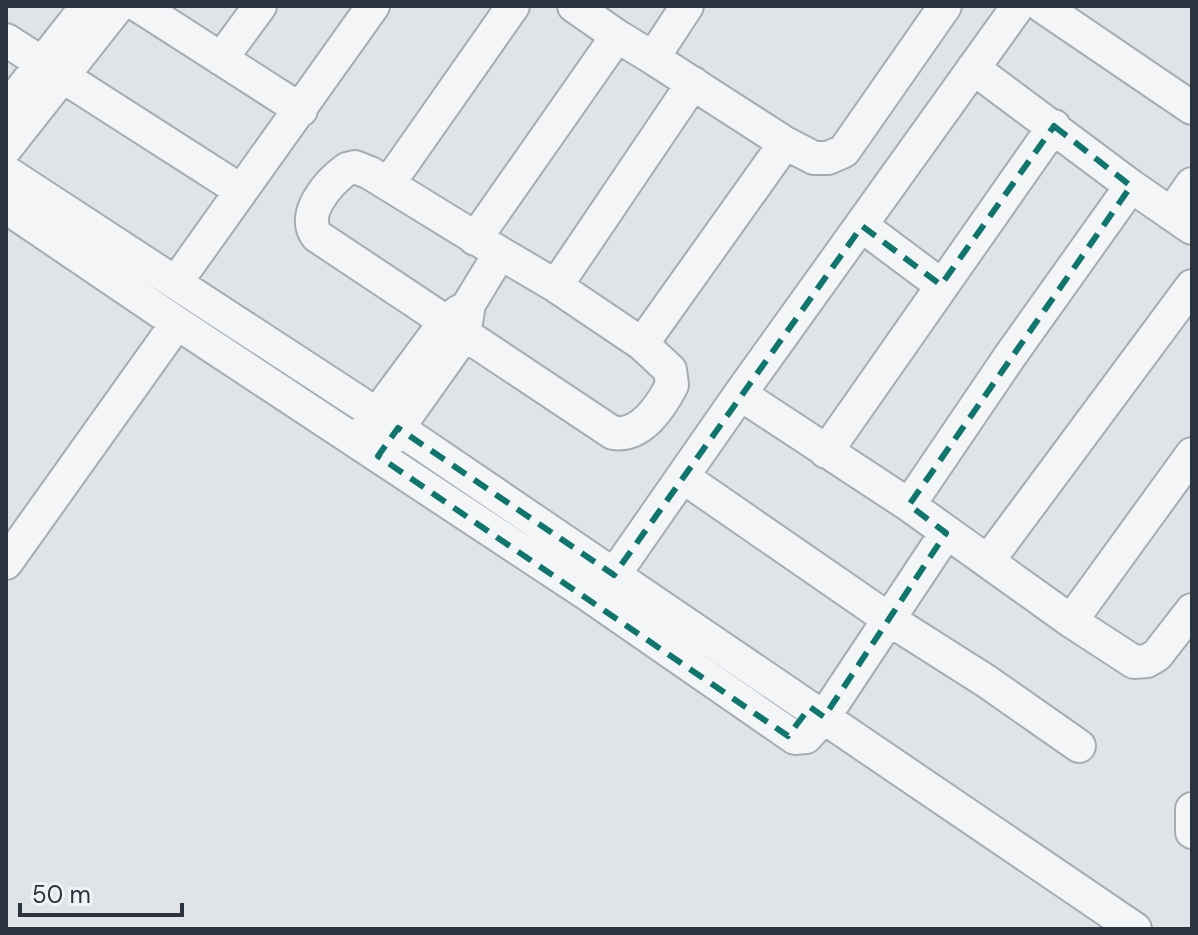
<svg xmlns="http://www.w3.org/2000/svg" width="1198" height="935" viewBox="0 0 1198 935" font-family="'DM Sans',sans-serif">
	<style>
		.lines { fill: none; stroke-linecap: round; stroke-linejoin: round }
		.minor-casing { stroke: #a5acb2; stroke-width: 36 }
		.minor { stroke: #f3f5f7; stroke-width: 32 }
		.marked { fill: none; stroke: #0f766e; stroke-width: 6; stroke-dasharray: 16 10; stroke-linejoin: round }
	</style>
	<rect width="100%" height="100%" fill="#e0e4e8"/>
	<g class="lines">
		<defs>
			<path id="minor" d="M 139,6 L 301,110
				M 574,6 L 617,36
				M 1042,6 L 1192,108
				M 6,40 L 240,190
				M 653,58 L 785,143 L 814,158 L 828,158 L 844,151 L 945,6
				M 221,59 L 260,6
				M 973,68 L 1131,186
				M 6,109 L 87,6
				M 6,148 L 118,6
				M 6,172 L 398,428 L 1135,929
				M 389,183 L 513,6
				M 6,207 L 177,323 L 587,594 L 795,738 L 806,737 L 824,717 L 946,533
				M 1171,214 L 1192,184
				M 862,226 L 941,285
				M 475,239 L 617,36 L 653,58 L 687,6
				M 500,253 L 556,286 L 693,83
				M 177,281 L 373,6
				M 556,286 L 642,344 L 785,143
				M 740,394 L 909,505 L 1010,356 L 1131,186 L 1192,228
				M 365,430 L 445,322 L 460,311
				M 386,445 L 464,335 L 469,304 L 500,253 L 370,173 L 355,167 L 347,169 C 329,182 300,214 317,236 L 613,433 C 641,437 660,408 672,385 L 670,370 L 642,344
				M 826,452 L 1054,126
				M 683,477 L 890,620 L 986,681 L 1079,746
				M 909,505 L 1071,621 L 1134,662 L 1147,661 L 1157,655 L 1192,610
				M 988,561 L 1192,286
				M 6,563 L 177,323
				M 614,575 L 740,394 L 1018,6
				M 1071,621 L 1192,454
				M 1192,809 L 1192,832"/>
		</defs>
		<use href="#minor" class="minor-casing"/>
		<use href="#minor" class="minor"/>
	</g>
	<path class="marked" d="M 1054,126 L 1131,186 L 909,505 L 946,533 L 824,717 L 810,707 L 788,736 L 378,456 L 398,428 L 614,575 L 862,226 L 941,285 Z"/>
	<rect width="1198" height="935" fill="none" stroke="#29343f" stroke-width="16"/>
	<path d="M20 903v12h162v-12" fill="none" stroke="#29343f" stroke-width="4"/>
	<text x="32" y="903" font-size="24" fill="#29343f" stroke="#f0f3f6" stroke-width="6" paint-order="stroke">50 m</text>
</svg>
